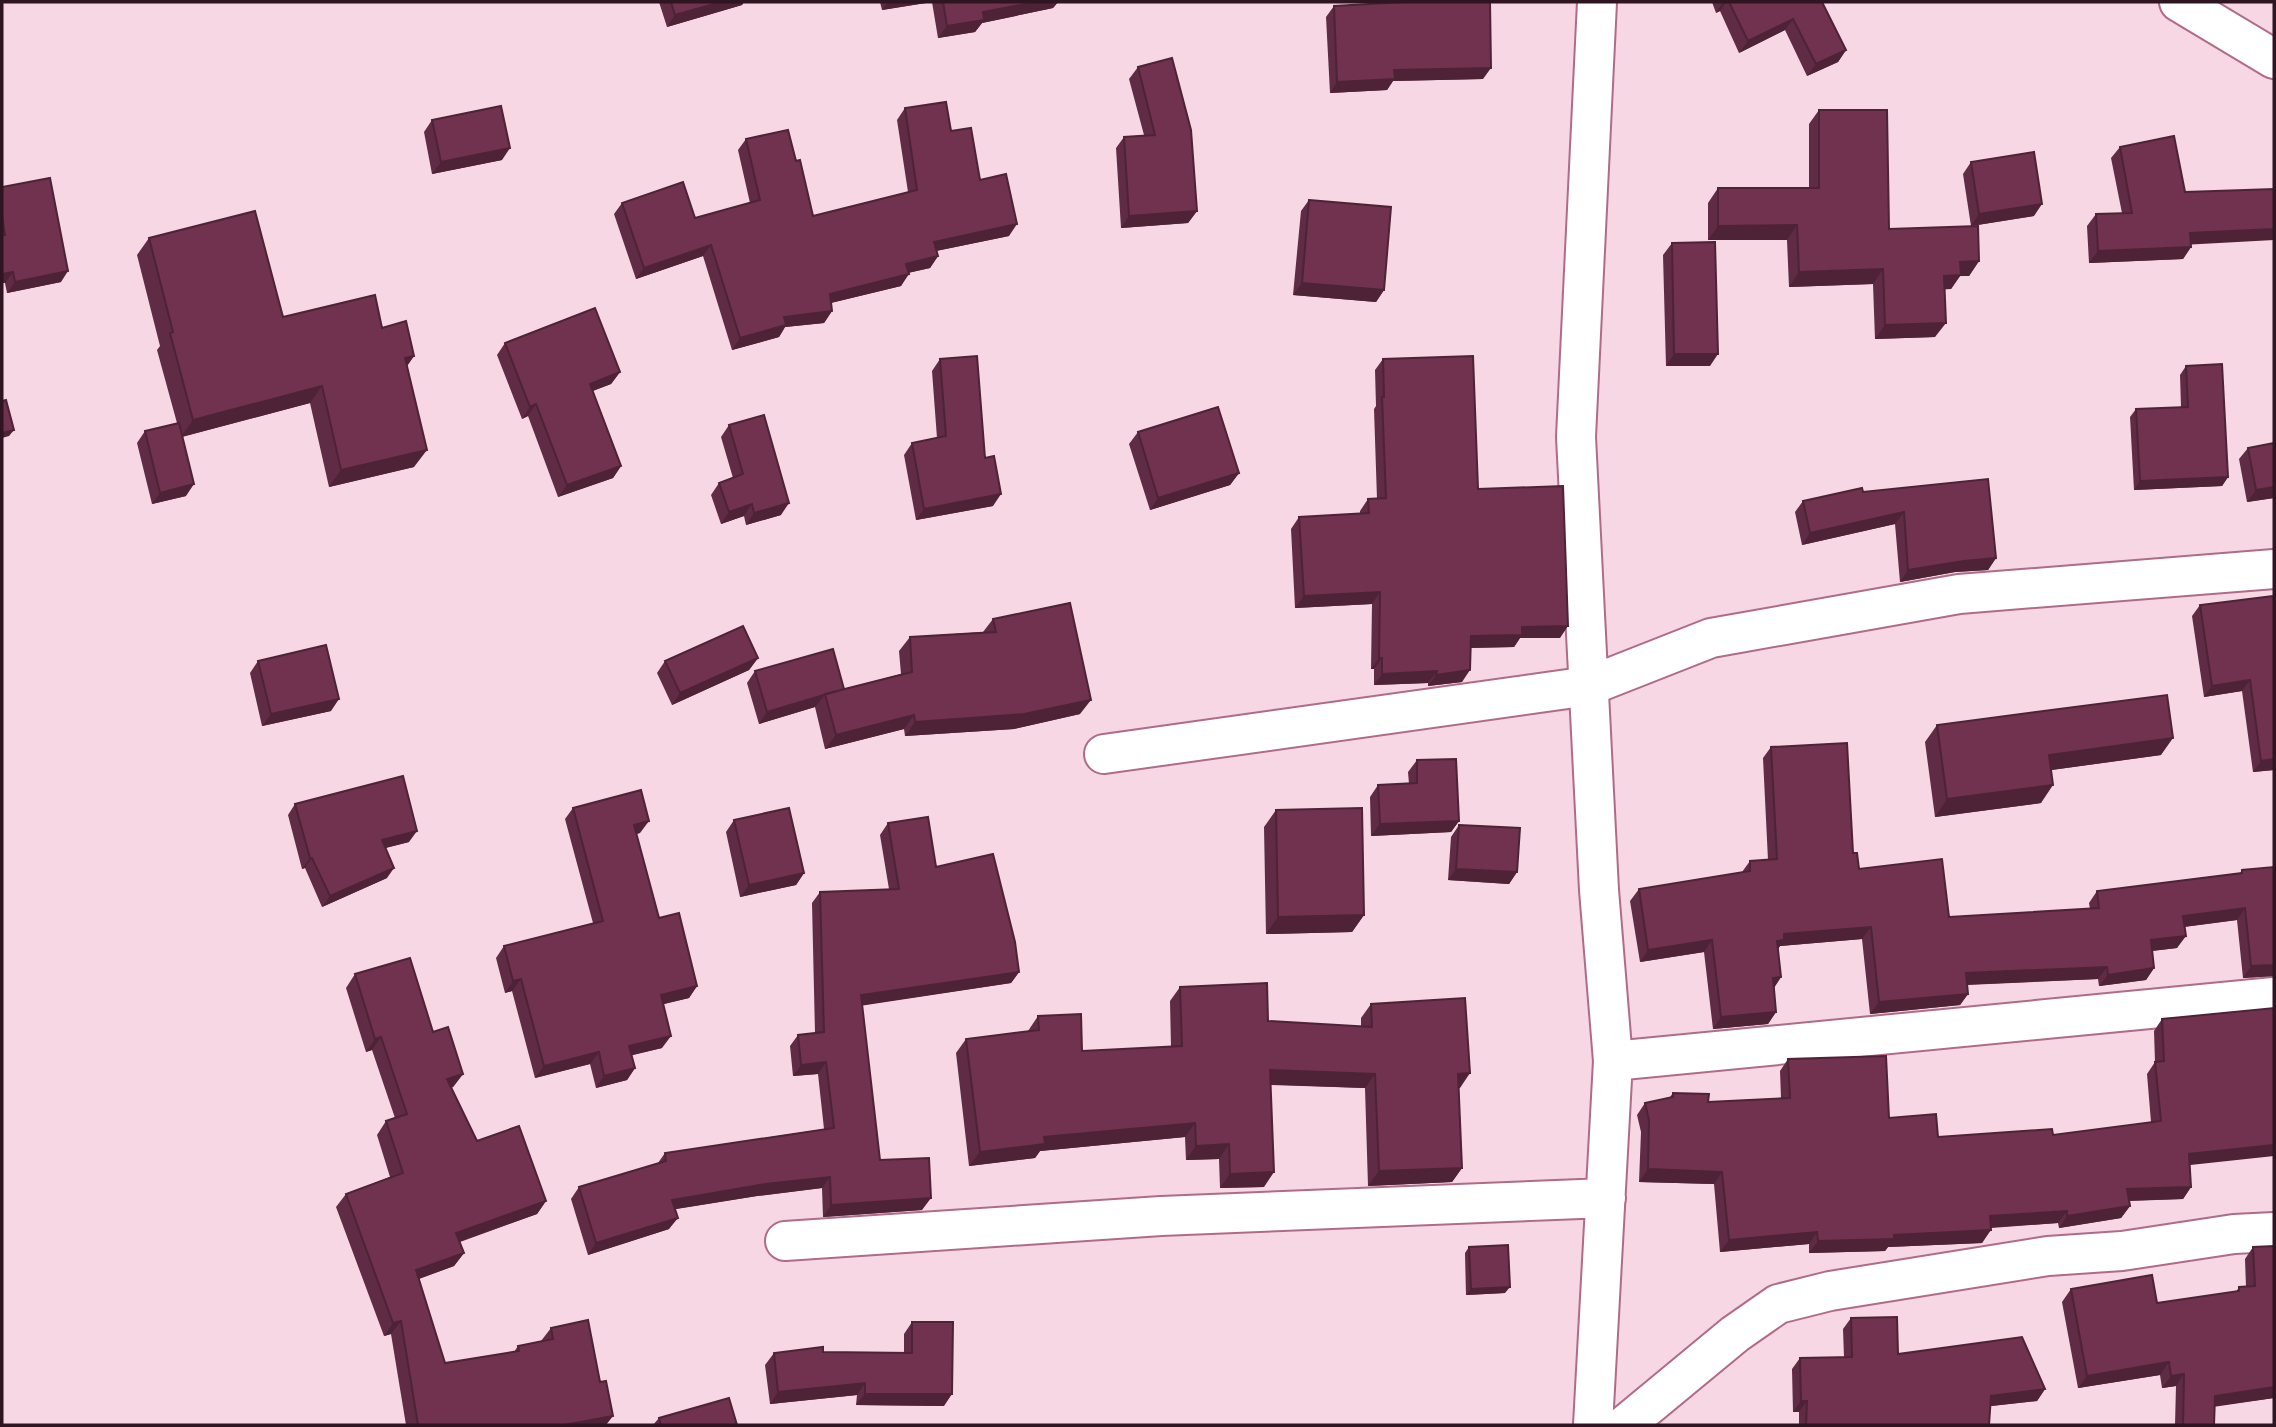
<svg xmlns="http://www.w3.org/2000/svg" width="2276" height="1427" viewBox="0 0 2276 1427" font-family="Ubuntu,sans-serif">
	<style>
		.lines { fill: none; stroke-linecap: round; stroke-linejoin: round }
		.minor-casing { stroke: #b06b89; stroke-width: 42 }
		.minor { stroke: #fff; stroke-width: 38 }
		.wall { fill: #602b44 }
		.shaded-wall { fill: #4e2337 }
		.building { fill: #70324f; stroke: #4e2337; stroke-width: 2 }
	</style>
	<rect width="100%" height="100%" fill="#f6d7e3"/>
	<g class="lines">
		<defs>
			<path id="minor" d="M 2179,2 L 2274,59
				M 1104,754 L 1589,686 L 1711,638 L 1959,594 L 2274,569
				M 1613,1061 L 2274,997
				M 785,1241 L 1161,1216 L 1606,1198
				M 1593,1425 L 1613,1061 L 1599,890 L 1576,437 L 1597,2
				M 1625,1425 L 1735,1334 L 1778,1304 L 1830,1291 L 2048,1256 L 2122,1251 L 2234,1234 L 2274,1232"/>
		</defs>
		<use href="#minor" class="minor-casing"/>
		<use href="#minor" class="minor"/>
	</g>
	<path class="wall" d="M 659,2 L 744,2 L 742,5 L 667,27 Z
		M 880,2 L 932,2 L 882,10 Z
		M 932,2 L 1058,2 L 1053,8 L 982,23 L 975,32 L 938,38 Z
		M 1397,2 L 1490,2 L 1483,79 L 1393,81 L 1387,90 L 1330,93 L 1326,17 L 1334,6 L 1397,3 Z
		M 1712,2 L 1822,2 L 1846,50 L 1838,62 L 1807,76 L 1785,30 L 1739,53 L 1720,11 L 1716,13 Z
		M 1138,67 L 1197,211 L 1188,223 L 1121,228 L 1116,148 L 1124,137 L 1144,135 L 1129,79 Z
		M 905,108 L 951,131 L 980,180 L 1009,236 L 936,251 L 938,256 L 930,268 L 908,273 L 901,286 L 831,303 L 832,311 L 824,323 L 785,327 L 779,337 L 732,350 L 703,256 L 636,279 L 614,214 L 622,203 L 695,218 L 750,203 L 738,150 L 746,139 L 796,161 L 813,216 L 908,192 L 897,120 Z
		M 1819,110 L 1889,229 L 1979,261 L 1969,276 L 1960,276 L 1951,289 L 1945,289 L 1935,337 L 1875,339 L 1873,284 L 1789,287 L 1787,240 L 1708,240 L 1708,203 L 1718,188 L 1809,188 L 1809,124 Z
		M 432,120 L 502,160 L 432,174 L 424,132 Z
		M 2120,147 L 2191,245 L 2191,247 L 2183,259 L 2089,263 L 2087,226 L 2096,214 L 2122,213 L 2111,158 Z
		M 1971,162 L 2034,216 L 1971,226 L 1963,174 Z
		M 2,187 L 61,282 L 7,293 L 5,283 L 2,283 Z
		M 1309,200 L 1384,290 L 1376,302 L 1293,295 L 1301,211 Z
		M 149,238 L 283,317 L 382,328 L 414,356 L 407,366 L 414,467 L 329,487 L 310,403 L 182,437 L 186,496 L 152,504 L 137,443 L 145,431 L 177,423 L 157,350 L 160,346 L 137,255 Z
		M 1672,243 L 1710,366 L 1666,366 L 1663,255 Z
		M 505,343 L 620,372 L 611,384 L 593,391 L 621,466 L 613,478 L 558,497 L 528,416 L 522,419 L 497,355 Z
		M 940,359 L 993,506 L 916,520 L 904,455 L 912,443 L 937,438 L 932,371 Z
		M 1383,359 L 1478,489 L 1560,638 L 1520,638 L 1514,647 L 1471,648 L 1462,682 L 1428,686 L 1428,683 L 1374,685 L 1374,669 L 1371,669 L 1372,604 L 1295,608 L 1291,529 L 1299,517 L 1360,514 L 1360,511 L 1368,499 L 1377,499 L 1374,409 L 1376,406 L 1375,370 Z
		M 2186,366 L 2228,477 L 2222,486 L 2134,490 L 2130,417 L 2136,409 L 2181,407 L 2180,375 Z
		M 729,425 L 781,515 L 746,525 L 744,516 L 721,524 L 711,495 L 719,483 L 733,478 L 721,437 Z
		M 1138,432 L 1239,473 L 1230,485 L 1150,510 L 1129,444 Z
		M 2248,448 L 2274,498 L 2247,502 L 2239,459 Z
		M 1863,492 L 1996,558 L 1988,570 L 1955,572 L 1900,582 L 1895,524 L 1802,545 L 1795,512 L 1803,501 Z
		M 2274,596 L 2274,770 L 2253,772 L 2242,691 L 2204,697 L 2192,616 L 2200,605 Z
		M 993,619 L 1080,714 L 1014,729 L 905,736 L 904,729 L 825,749 L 815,707 L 759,724 L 747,683 L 755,671 L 844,689 L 901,674 L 899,651 L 910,637 L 983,632 Z
		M 758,658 L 749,670 L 672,705 L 657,673 L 665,661 Z
		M 258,661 L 331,711 L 262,726 L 250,673 Z
		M 1937,725 L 2161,755 L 2051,770 L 2041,803 L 1935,817 L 1925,742 Z
		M 1771,747 L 1853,853 L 1859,869 L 1949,917 L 2090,909 L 2089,903 L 2097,891 L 2240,873 L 2242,870 L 2274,867 L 2274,976 L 2243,978 L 2237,920 L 2184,927 L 2177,948 L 2152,951 L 2154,968 L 2146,980 L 2099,986 L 2098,979 L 1967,985 L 1968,994 L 1960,1005 L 1870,1014 L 1862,939 L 1780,946 L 1778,949 L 1781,977 L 1774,988 L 1776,1012 L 1768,1024 L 1713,1029 L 1704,952 L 1640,962 L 1630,901 L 1639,889 L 1742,872 L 1750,861 L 1768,860 L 1763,758 Z
		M 1417,760 L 1459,821 L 1451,832 L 1371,836 L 1370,797 L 1378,785 L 1409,784 L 1408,772 Z
		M 295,804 L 409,842 L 385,848 L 387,878 L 322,907 L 305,868 L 302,869 L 288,815 Z
		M 573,808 L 640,833 L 636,834 L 659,918 L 697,986 L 689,998 L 663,1004 L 662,1048 L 631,1055 L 635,1068 L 627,1080 L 596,1088 L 590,1064 L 535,1078 L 512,991 L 505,993 L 496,958 L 504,946 L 593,923 L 565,819 Z
		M 1276,810 L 1364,915 L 1352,932 L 1266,934 L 1264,827 Z
		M 734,820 L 804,873 L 796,885 L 740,897 L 726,832 Z
		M 888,823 L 936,867 L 1019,972 L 1011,983 L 862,1005 L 880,1160 L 922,1210 L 823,1217 L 822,1188 L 757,1196 L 675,1209 L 669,1229 L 588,1255 L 571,1199 L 579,1187 L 658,1163 L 665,1153 L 824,1129 L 818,1074 L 793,1076 L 790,1046 L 798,1035 L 815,1033 L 812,903 L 820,892 L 889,889 L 880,835 Z
		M 1459,825 L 1517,872 L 1509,884 L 1448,880 L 1451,837 Z
		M 355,974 L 433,1032 L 463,1074 L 453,1087 L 451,1088 L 477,1141 L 546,1201 L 537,1214 L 460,1242 L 464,1253 L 454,1266 L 419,1279 L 445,1363 L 514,1352 L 518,1346 L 541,1341 L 551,1328 L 606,1425 L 406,1425 L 391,1334 L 384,1336 L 336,1207 L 346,1194 L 390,1177 L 377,1135 L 386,1121 L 395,1118 L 372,1050 L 366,1052 L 346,988 Z
		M 1180,987 L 1268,1021 L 1361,1027 L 1361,1018 L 1371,1004 L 1460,1088 L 1459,1088 L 1462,1168 L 1452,1182 L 1368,1186 L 1365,1088 L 1271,1085 L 1264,1187 L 1220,1188 L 1219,1159 L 1186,1160 L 1185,1137 L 1040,1151 L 1035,1158 L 969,1166 L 956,1053 L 966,1039 L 1028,1031 L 1038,1016 L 1082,1051 L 1171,1047 L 1170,1001 Z
		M 2162,1019 L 2190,1165 L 2191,1187 L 2183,1199 L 2129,1201 L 2130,1206 L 2121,1218 L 2059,1228 L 2058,1223 L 1991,1228 L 1982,1243 L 1888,1247 L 1885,1251 L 1809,1253 L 1809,1244 L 1720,1252 L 1714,1184 L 1639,1182 L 1641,1132 L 1637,1115 L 1645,1103 L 1670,1097 L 1673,1093 L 1708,1102 L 1781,1098 L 1780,1071 L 1788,1059 L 1889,1118 L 1938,1137 L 2053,1135 L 2151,1122 L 2147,1074 L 2155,1062 L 2154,1031 Z
		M 1469,1247 L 1505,1293 L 1466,1295 L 1465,1253 Z
		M 2253,1247 L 2274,1398 L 2215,1406 L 2214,1425 L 2175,1425 L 2176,1386 L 2162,1388 L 2160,1375 L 2078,1388 L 2062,1302 L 2071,1289 L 2157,1303 L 2236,1292 L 2239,1287 L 2246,1287 L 2245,1259 Z
		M 1851,1318 L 1898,1354 L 2045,1389 L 2037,1401 L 1990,1406 L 1989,1425 L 1799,1425 L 1799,1412 L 1793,1412 L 1792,1369 L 1800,1358 L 1844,1357 L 1843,1329 Z
		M 912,1322 L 944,1406 L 856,1405 L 857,1395 L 770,1404 L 765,1365 L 774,1353 L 904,1353 L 904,1334 Z
		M 659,1418 L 737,1425 L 653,1425 Z"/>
	<path class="shaded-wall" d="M 721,2 L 744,2 L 742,5 L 667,27 L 675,15 Z
		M 888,2 L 932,2 L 882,10 Z
		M 1035,2 L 1058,2 L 1053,8 L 982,23 L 975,32 L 938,38 L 947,26 L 983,12 Z
		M 1723,2 L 1726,2 L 1720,11 L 1716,13 Z
		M 1793,19 L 1785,30 L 1739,53 L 1748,41 Z
		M 1846,50 L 1838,62 L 1807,76 L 1816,64 Z
		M 1491,68 L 1483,79 L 1393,81 L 1387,90 L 1330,93 L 1337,82 L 1394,70 Z
		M 510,148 L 502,160 L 432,174 L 441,162 Z
		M 2042,204 L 2034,216 L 1971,226 L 1979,214 Z
		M 1197,211 L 1188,223 L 1121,228 L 1129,216 Z
		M 1017,224 L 1009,236 L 926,253 L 934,242 Z
		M 1797,225 L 1787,240 L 1708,240 L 1718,226 Z
		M 2274,229 L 2274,240 L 2182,245 L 2190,233 Z
		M 711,245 L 703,256 L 636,279 L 644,268 Z
		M 2191,247 L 2183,259 L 2089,263 L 2098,251 Z
		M 938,256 L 930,268 L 898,275 L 906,264 Z
		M 1979,261 L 1969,276 L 1960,276 L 1951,289 L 1934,290 L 1944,276 L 1960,262 Z
		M 1883,269 L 1873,284 L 1789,287 L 1799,272 Z
		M 68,271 L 61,282 L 7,293 L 15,282 Z
		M 13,272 L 5,283 L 2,283 L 2,274 Z
		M 909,274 L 901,286 L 822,305 L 830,294 Z
		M 1302,283 L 1384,290 L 1376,302 L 1293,295 Z
		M 832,311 L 824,323 L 785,327 L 779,337 L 732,350 L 740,338 L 784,317 Z
		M 1946,323 L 1935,337 L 1875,339 L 1885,325 Z
		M 1674,354 L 1718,354 L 1710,366 L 1666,366 Z
		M 414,356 L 402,373 L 405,358 Z
		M 620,372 L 611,384 L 581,395 L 590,384 Z
		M 322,386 L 310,403 L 181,437 L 193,420 Z
		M 536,404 L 528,416 L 522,419 L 530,407 Z
		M 14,430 L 9,436 L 2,438 L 2,433 Z
		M 427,450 L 414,467 L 329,487 L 341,470 Z
		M 621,466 L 613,478 L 558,497 L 567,485 Z
		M 1239,473 L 1230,485 L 1150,510 L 1158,498 Z
		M 2228,477 L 2222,486 L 2134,490 L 2140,481 Z
		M 194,484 L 186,496 L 152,504 L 160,493 Z
		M 2274,487 L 2274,498 L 2247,502 L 2256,490 Z
		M 1001,494 L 993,506 L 916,520 L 924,509 Z
		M 789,503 L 781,515 L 746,525 L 754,513 Z
		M 752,504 L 744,516 L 721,524 L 729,512 Z
		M 1904,512 L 1895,524 L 1802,545 L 1810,533 Z
		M 1996,558 L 1988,570 L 1955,572 L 1900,582 L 1908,570 L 1964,561 Z
		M 1380,592 L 1372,604 L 1295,608 L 1304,596 Z
		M 1568,626 L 1560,638 L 1520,638 L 1514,647 L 1463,648 L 1471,636 L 1522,627 Z
		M 758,658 L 749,670 L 672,705 L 680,693 Z
		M 1379,658 L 1382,658 L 1374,669 L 1371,669 Z
		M 1470,670 L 1462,682 L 1428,686 L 1436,675 Z
		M 1437,671 L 1428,683 L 1374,685 L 1382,674 Z
		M 2250,680 L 2242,691 L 2204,697 L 2212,686 Z
		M 824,696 L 815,707 L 759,724 L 767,712 Z
		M 339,699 L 331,711 L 262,726 L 271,714 Z
		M 1091,700 L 1080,714 L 1014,729 L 905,736 L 915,722 Z
		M 914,715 L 904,729 L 825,749 L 836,735 Z
		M 2173,738 L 2161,755 L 2037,772 L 2049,755 Z
		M 2274,759 L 2274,770 L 2253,772 L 2261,761 Z
		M 2053,785 L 2041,803 L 1935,817 L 1947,799 Z
		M 649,821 L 640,833 L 625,837 L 634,825 Z
		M 1459,821 L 1451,832 L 1371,836 L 1380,824 Z
		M 417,831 L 409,842 L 374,851 L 382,840 Z
		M 310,858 L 312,858 L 305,868 L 302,869 Z
		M 394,868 L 387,878 L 322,907 L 330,896 Z
		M 1456,869 L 1517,872 L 1509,884 L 1448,880 Z
		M 804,873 L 796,885 L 740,897 L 749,885 Z
		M 2245,908 L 2237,920 L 2175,928 L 2183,916 Z
		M 1364,915 L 1352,932 L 1266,934 L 1278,917 Z
		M 1871,927 L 1862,939 L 1780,946 L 1776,952 L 1777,941 L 1784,934 Z
		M 2186,936 L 2177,948 L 2142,952 L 2151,940 Z
		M 1712,940 L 1704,952 L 1640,962 L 1648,950 Z
		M 2274,965 L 2274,976 L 2243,978 L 2251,966 Z
		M 2107,967 L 2098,979 L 1958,985 L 1966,973 Z
		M 2154,968 L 2146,980 L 2099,986 L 2108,975 Z
		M 1019,972 L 1011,983 L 853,1007 L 861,995 Z
		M 1781,977 L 1773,989 L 1773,978 Z
		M 521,979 L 512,991 L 505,993 L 513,981 Z
		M 697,986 L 689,998 L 652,1007 L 661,995 Z
		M 1968,994 L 1960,1005 L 1870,1014 L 1879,1002 Z
		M 1776,1012 L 1768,1024 L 1713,1029 L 1721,1017 Z
		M 671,1036 L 662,1048 L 621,1058 L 629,1046 Z
		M 381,1037 L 372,1050 L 366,1052 L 375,1039 Z
		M 599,1052 L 590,1064 L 535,1078 L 544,1066 Z
		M 826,1062 L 818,1074 L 793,1076 L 801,1065 Z
		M 635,1068 L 627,1080 L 596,1088 L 604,1076 Z
		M 1270,1070 L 1375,1074 L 1365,1088 L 1260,1084 Z
		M 1470,1073 L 1460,1088 L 1448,1088 L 1458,1074 Z
		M 463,1074 L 453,1087 L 438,1092 L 447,1079 Z
		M 1195,1123 L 1185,1137 L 1040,1151 L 1035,1158 L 969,1166 L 980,1152 L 1044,1137 Z
		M 1229,1144 L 1219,1159 L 1186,1160 L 1196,1146 Z
		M 2274,1145 L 2274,1156 L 2181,1166 L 2189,1154 Z
		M 1462,1168 L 1452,1182 L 1368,1186 L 1379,1171 Z
		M 1648,1169 L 1722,1172 L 1714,1184 L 1639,1182 Z
		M 1274,1172 L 1264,1187 L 1220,1188 L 1230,1174 Z
		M 830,1177 L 822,1188 L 757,1196 L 664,1211 L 672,1200 L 765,1184 Z
		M 2191,1187 L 2183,1199 L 2118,1201 L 2127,1189 Z
		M 931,1198 L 922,1210 L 823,1217 L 831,1205 Z
		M 546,1201 L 537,1214 L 447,1246 L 456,1233 Z
		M 2130,1206 L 2121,1218 L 2059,1228 L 2067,1216 Z
		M 2067,1211 L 2058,1223 L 1982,1228 L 1990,1216 Z
		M 678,1218 L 669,1229 L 588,1255 L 596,1243 Z
		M 1991,1230 L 1982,1243 L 1888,1247 L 1885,1251 L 1809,1253 L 1818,1241 L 1894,1235 Z
		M 1817,1232 L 1809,1244 L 1720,1252 L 1729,1240 Z
		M 464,1253 L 454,1266 L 407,1283 L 416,1270 Z
		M 1510,1287 L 1505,1293 L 1466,1295 L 1471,1289 Z
		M 401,1321 L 391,1334 L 384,1336 L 393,1323 Z
		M 2169,1362 L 2160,1375 L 2078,1388 L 2087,1376 Z
		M 2184,1374 L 2176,1386 L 2162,1388 L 2171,1376 Z
		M 865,1383 L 857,1395 L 770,1404 L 778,1392 Z
		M 2274,1387 L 2274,1398 L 2206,1408 L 2215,1396 Z
		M 2045,1389 L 2037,1401 L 1983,1407 L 1991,1396 Z
		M 865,1394 L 952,1394 L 944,1406 L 856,1405 Z
		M 1801,1401 L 1807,1401 L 1799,1412 L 1793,1412 Z
		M 613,1416 L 606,1425 L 564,1425 Z"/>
	<path class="building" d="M 671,2 L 721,2 L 675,15 Z
		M 943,2 L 1035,2 L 983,12 L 984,20 L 947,26 Z
		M 1405,2 L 1490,2 L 1491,68 L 1394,70 L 1395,79 L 1337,82 L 1334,6 Z
		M 1729,2 L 1822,2 L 1846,50 L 1816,64 L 1793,19 L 1748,41 Z
		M 1172,58 L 1191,130 L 1197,211 L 1129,216 L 1124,137 L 1155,135 L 1138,67 Z
		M 946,102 L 951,131 L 971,128 L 980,180 L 1006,174 L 1017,224 L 934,242 L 938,256 L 906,264 L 909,274 L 830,294 L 832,311 L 784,317 L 786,325 L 740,338 L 711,245 L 644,268 L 622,203 L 683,182 L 695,218 L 760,200 L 746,139 L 788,130 L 796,161 L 800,160 L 813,216 L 917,190 L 905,108 Z
		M 501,106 L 510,148 L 441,162 L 432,120 Z
		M 1819,110 L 1887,110 L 1889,229 L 1978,226 L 1979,261 L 1960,262 L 1961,275 L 1944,276 L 1946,323 L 1885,325 L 1883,269 L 1799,272 L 1797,225 L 1718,226 L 1718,188 L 1819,188 Z
		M 2174,136 L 2185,192 L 2274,189 L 2274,229 L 2190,233 L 2191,247 L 2098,251 L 2096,214 L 2132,213 L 2120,147 Z
		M 2034,152 L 2042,204 L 1979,214 L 1971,162 Z
		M 50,178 L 68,271 L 15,282 L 13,272 L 2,274 L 2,235 L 5,235 L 2,216 L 2,187 Z
		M 1309,200 L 1391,207 L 1384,290 L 1302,283 Z
		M 255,211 L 283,317 L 375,295 L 382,328 L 406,321 L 414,356 L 405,358 L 427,450 L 341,470 L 322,386 L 193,420 L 170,333 L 173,332 L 149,238 Z
		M 1715,242 L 1718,354 L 1674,354 L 1672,243 Z
		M 595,308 L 620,372 L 590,384 L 621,466 L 567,485 L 536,404 L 530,407 L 505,343 Z
		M 977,356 L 985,458 L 994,456 L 1001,494 L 924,509 L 912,443 L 946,436 L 940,359 Z
		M 1473,356 L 1478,489 L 1563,486 L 1568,626 L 1522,627 L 1522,635 L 1471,636 L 1470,670 L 1436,675 L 1437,671 L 1382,674 L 1382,658 L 1379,658 L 1380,592 L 1304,596 L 1299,517 L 1369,513 L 1368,499 L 1386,498 L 1382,397 L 1384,397 L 1383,359 Z
		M 2222,364 L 2228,477 L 2140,481 L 2136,409 L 2188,407 L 2186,366 Z
		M 6,400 L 14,430 L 2,433 L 2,401 Z
		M 1218,407 L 1239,473 L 1158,498 L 1138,432 Z
		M 764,415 L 789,503 L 754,513 L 752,504 L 729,512 L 719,483 L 743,474 L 729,425 Z
		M 179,423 L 194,484 L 160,493 L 145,431 Z
		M 2274,443 L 2274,487 L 2256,490 L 2248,448 Z
		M 1988,479 L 1996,558 L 1964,561 L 1908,570 L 1904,512 L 1810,533 L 1803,501 L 1862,488 L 1863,492 Z
		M 2274,596 L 2274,759 L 2261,761 L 2250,680 L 2212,686 L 2200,605 Z
		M 1070,603 L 1091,700 L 1024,714 L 915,722 L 914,715 L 836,735 L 825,694 L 912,672 L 910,637 L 996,632 L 993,619 Z
		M 743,626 L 758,658 L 680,693 L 665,661 Z
		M 326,645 L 339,699 L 271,714 L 258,661 Z
		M 833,649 L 844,689 L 767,712 L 755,671 Z
		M 2167,695 L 2173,738 L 2049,755 L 2053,785 L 1947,799 L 1937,725 Z
		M 1847,743 L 1853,853 L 1857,853 L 1859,869 L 1942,859 L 1949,917 L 2099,908 L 2097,891 L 2242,873 L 2242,870 L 2274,867 L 2274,965 L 2251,966 L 2245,908 L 2183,916 L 2186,936 L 2151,940 L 2154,968 L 2108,975 L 2107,967 L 1966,973 L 1968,994 L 1879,1002 L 1871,927 L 1784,934 L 1784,940 L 1777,941 L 1781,977 L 1773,978 L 1776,1012 L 1721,1017 L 1712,940 L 1648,950 L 1639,889 L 1750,871 L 1750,861 L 1777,859 L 1771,747 Z
		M 1456,759 L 1459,821 L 1380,824 L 1378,785 L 1417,783 L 1417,760 Z
		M 403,776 L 417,831 L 382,840 L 394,868 L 330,896 L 312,858 L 310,858 L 295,804 Z
		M 641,790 L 649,821 L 634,825 L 659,918 L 679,913 L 697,986 L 661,995 L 671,1036 L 629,1046 L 635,1068 L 604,1076 L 599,1052 L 544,1066 L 521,979 L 513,981 L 504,946 L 603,921 L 573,808 Z
		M 789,808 L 804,873 L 749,885 L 734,820 Z
		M 1362,808 L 1364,915 L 1278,917 L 1276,810 Z
		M 928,817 L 936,867 L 993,854 L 1015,942 L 1019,972 L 861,995 L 880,1160 L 929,1158 L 931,1198 L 831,1205 L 830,1177 L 765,1184 L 672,1200 L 678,1218 L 596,1243 L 579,1187 L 666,1161 L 665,1153 L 834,1128 L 826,1062 L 801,1065 L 798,1035 L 824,1032 L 820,892 L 899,889 L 888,823 Z
		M 1459,825 L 1520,828 L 1517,872 L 1456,869 Z
		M 410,958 L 433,1032 L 448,1027 L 463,1074 L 447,1079 L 477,1141 L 519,1126 L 546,1201 L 456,1233 L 464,1253 L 416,1270 L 445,1363 L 519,1351 L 518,1346 L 553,1339 L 551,1328 L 588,1320 L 600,1382 L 606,1381 L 613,1416 L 564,1425 L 418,1425 L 401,1321 L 393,1323 L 346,1194 L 403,1173 L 386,1121 L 407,1114 L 381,1037 L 375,1039 L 355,974 Z
		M 1267,983 L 1268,1021 L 1372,1027 L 1371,1004 L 1465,998 L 1470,1073 L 1458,1074 L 1462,1168 L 1379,1171 L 1375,1074 L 1270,1070 L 1274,1172 L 1230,1174 L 1229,1144 L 1196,1146 L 1195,1123 L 1044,1137 L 1045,1144 L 980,1152 L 966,1039 L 1039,1030 L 1038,1016 L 1081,1014 L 1082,1051 L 1182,1046 L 1180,987 Z
		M 2274,1008 L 2274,1145 L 2189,1154 L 2191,1187 L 2127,1189 L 2130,1206 L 2067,1216 L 2067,1211 L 1990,1216 L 1991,1230 L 1894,1235 L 1894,1239 L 1818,1241 L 1817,1232 L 1729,1240 L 1722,1172 L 1648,1169 L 1649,1120 L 1645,1103 L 1673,1097 L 1673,1093 L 1709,1094 L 1708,1102 L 1790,1098 L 1788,1059 L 1886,1056 L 1889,1118 L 1936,1114 L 1938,1137 L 2052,1129 L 2053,1135 L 2161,1121 L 2155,1062 L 2164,1061 L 2162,1019 Z
		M 1508,1245 L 1510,1287 L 1471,1289 L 1469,1247 Z
		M 2274,1246 L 2274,1387 L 2215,1396 L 2214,1425 L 2183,1425 L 2184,1374 L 2171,1376 L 2169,1362 L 2087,1376 L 2071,1289 L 2152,1275 L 2157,1303 L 2239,1291 L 2239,1287 L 2255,1286 L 2253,1247 Z
		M 1897,1317 L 1898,1354 L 2022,1337 L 2045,1389 L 1991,1396 L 1989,1425 L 1806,1425 L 1807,1401 L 1801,1401 L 1800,1358 L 1852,1357 L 1851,1318 Z
		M 912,1322 L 953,1322 L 952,1394 L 865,1394 L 865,1383 L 778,1392 L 774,1353 L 823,1347 L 823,1352 L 912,1353 Z
		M 729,1398 L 737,1425 L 661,1425 L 659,1418 Z"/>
	<rect width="2276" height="1427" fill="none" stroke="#2f1421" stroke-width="7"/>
</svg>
